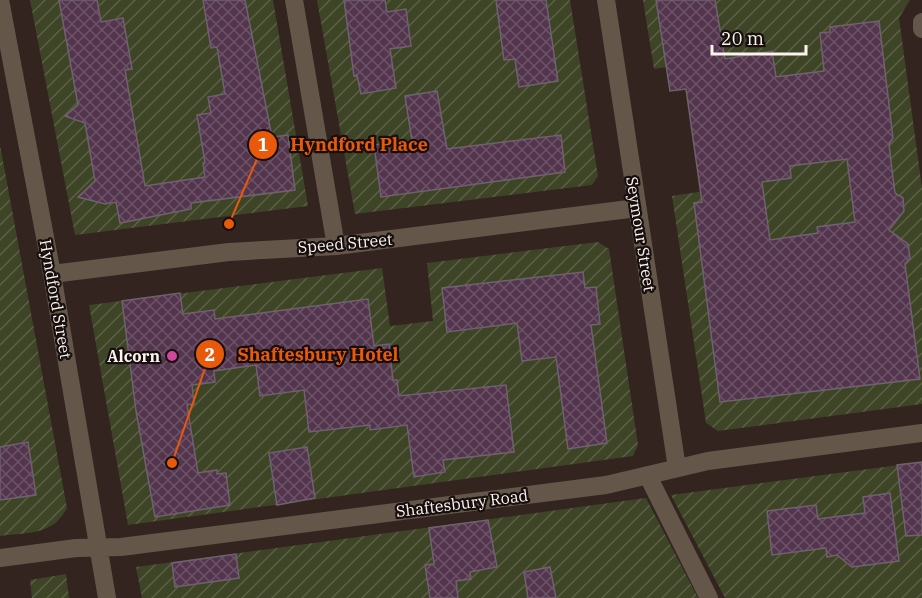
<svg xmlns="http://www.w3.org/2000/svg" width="922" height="598" viewBox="0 0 922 598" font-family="'IBM Plex Serif',serif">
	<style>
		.garden { fill: url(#garden-furrows) }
		.building { fill: url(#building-cross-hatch); stroke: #70626d; stroke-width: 1.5; fill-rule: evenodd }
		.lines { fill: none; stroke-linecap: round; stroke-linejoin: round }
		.pedestrian { stroke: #64574a; stroke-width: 18 }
		.minor { stroke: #64574a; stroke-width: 18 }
		.hotel-dot { fill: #d1479c; stroke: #160f0d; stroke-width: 2 }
		.labels { text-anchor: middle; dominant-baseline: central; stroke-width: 4.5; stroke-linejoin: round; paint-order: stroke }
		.street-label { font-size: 16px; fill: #fcf2ee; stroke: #160f0d }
		.poi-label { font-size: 16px; font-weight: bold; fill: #fcf2ee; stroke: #160f0d; text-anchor: end }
		.leader { fill: none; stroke: #e8590c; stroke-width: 2 }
		.callout-dot { fill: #e8590c; stroke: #160f0d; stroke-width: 2 }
		.mark-label { font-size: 18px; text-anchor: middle; font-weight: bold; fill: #fff }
		.callout-label { font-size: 18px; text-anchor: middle; font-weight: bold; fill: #e8590c; stroke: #160f0d; stroke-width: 4.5; stroke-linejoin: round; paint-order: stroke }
	</style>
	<defs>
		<pattern id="garden-furrows" width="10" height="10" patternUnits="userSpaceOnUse" patternTransform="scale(1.5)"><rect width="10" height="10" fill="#3e4527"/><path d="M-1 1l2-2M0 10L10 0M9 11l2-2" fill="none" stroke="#5b6047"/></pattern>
		<pattern id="building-cross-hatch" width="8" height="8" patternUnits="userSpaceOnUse" patternTransform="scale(1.5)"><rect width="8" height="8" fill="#53354e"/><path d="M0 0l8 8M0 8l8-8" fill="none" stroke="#6d5368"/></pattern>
	</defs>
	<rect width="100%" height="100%" fill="#33241f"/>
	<path class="garden" d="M 30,0 L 273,0 L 308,206 L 75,235 Z
		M 317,0 L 570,0 L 598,176 L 592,185 L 355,214 Z
		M 643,0 L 910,0 L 899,18 L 922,188 L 922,404 L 718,431 L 706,423 L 672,196 L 791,178 L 772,51 L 654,69 Z
		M 0,145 L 67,508 C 52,536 29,532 0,536 Z
		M 598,242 L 609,249 L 638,445 L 633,456 L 128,525 L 89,305 L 382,268 L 390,326 L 433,321 L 427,263 Z
		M 922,462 L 922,598 L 725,598 L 671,495 Z
		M 646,498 L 698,598 L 142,598 L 136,567 Z
		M 66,574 L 69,598 L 32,598 L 30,580 Z"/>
	<path class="building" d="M 59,0 L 97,0 L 101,22 L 123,18 L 132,69 L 125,70 L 145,186 L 205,177 L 203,163 L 205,163 L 197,115 L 211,113 L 208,97 L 225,94 L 217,47 L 211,48 L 203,0 L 245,0 L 272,137 L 288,135 L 295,190 L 191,203 L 191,209 L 120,223 L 116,202 L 105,204 L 78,197 L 95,181 L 85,123 L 65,116 L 78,105 Z
		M 344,0 L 385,0 L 387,12 L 406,9 L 411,46 L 390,49 L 396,88 L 361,94 L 357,75 L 354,76 Z
		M 496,0 L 546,0 L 558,81 L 519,87 L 515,59 L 504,60 Z
		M 656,0 L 715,0 L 725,59 L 772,51 L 776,77 L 824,71 L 820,33 L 830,32 L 830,27 L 879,21 L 893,138 L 889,144 L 892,170 L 895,193 L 903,198 L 904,211 L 889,230 L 908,244 L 910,258 L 905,264 L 920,379 L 720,402 L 694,203 L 702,202 L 686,89 L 670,91 ZM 847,159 L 855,222 L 817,227 L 818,233 L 770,240 L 762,182 L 791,178 L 790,166 Z
		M 437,91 L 447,149 L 561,135 L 565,172 L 381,197 L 374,145 L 412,141 L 405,96 Z
		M 583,272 L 585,288 L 596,287 L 600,324 L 591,325 L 607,443 L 568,449 L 556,357 L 522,361 L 517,323 L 447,332 L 442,288 Z
		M 180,293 L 183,314 L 214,310 L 215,319 L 368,299 L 374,346 L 389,344 L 393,380 L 397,380 L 399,396 L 506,385 L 514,452 L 443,460 L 445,472 L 414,477 L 407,425 L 370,430 L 370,425 L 309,432 L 304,390 L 260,396 L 256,365 L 214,371 L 215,382 L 192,385 L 194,404 L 187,405 L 198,473 L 217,470 L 217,474 L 226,473 L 230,505 L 155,517 L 136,411 L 122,301 Z
		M 28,442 L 36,495 L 0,500 L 0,447 Z
		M 307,447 L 315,498 L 277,505 L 269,453 Z
		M 922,462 L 922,535 L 906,536 L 897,465 Z
		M 890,493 L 899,561 L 852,567 L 837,555 L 827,557 L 826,548 L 772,555 L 767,511 L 816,505 L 818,519 L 865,513 L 863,497 Z
		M 488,520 L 497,567 L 470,572 L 471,579 L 456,581 L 458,598 L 430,598 L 425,565 L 434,564 L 429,528 Z
		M 236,554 L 239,578 L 175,587 L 172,563 Z
		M 550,567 L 556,598 L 528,598 L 524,572 Z"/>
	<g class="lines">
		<path class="pedestrian" d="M 648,476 L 709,598"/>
		<path class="minor" d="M 0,0 L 52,274 L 107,598
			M 294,0 L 336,246
			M 606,0 L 677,468
			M 922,22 L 922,29
			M 52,274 L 229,252 L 336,246 L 637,208
			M 0,558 L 76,548 L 121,547 L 606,485 L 708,461 L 922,433"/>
	</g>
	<circle class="hotel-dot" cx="172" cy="356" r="6"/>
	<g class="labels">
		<g class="street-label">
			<text transform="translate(641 234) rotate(81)">Seymour Street</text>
			<text transform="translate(345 243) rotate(-5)">Speed Street</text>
			<text transform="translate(56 299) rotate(80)">Hyndford Street</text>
			<text transform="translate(462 503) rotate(-7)">Shaftesbury Road</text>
		</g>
		<g class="poi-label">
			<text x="160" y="356">Alcorn</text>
		</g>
	</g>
	<path class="leader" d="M229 224L263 145M172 463L210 354"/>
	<g class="callout-dot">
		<circle cx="229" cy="224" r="6"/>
		<circle cx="172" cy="463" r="6"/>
		<circle cx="263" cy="145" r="15"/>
		<circle cx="210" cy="354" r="15"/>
	</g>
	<g class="mark-label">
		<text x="263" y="151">1</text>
		<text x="210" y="361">2</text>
	</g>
	<g class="callout-label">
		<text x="359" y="151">Hyndford Place</text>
		<text x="318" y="361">Shaftesbury Hotel</text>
	</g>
	<path d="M712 45v9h94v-9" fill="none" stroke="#fcf2ee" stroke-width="3"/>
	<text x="721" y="45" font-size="18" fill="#fcf2ee" stroke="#160f0d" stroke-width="4.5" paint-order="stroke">20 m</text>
</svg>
